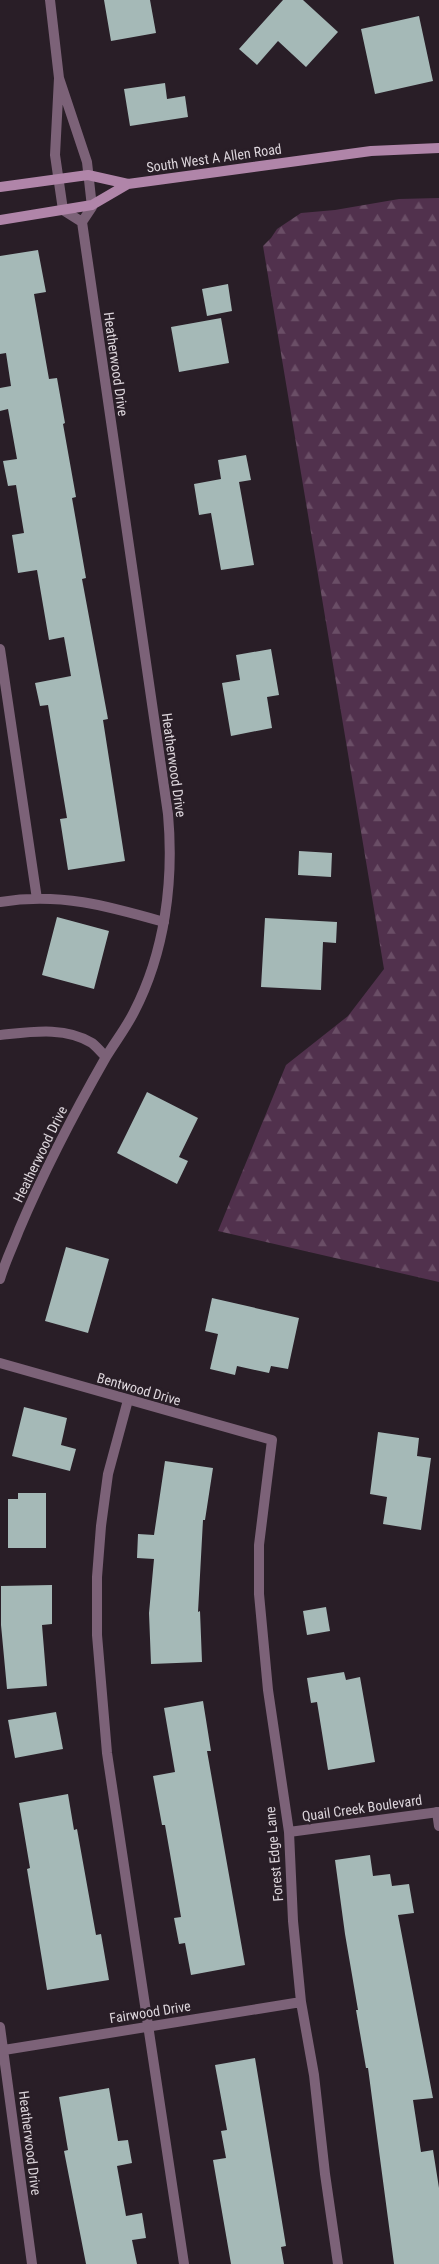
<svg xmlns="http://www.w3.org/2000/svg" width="439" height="2264" viewBox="0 0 439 2264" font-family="'Roboto Condensed',sans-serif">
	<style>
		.forest { fill: url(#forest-firs) }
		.building { fill: #a5b9b7 }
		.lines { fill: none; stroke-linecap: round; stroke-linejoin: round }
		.lane { stroke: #7c6278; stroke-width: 10 }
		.street { stroke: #7c6278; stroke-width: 10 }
		.secondary { stroke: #b085a9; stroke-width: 10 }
		.labels { text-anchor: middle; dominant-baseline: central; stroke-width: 5; stroke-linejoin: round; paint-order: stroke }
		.street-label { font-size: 14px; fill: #ddd6dc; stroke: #291e27 }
	</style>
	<defs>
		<pattern id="forest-firs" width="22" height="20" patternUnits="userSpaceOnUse" patternTransform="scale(1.25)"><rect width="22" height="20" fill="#51314d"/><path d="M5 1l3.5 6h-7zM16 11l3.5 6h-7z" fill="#6a4e66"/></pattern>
	</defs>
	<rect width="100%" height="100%" fill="#291e27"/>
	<path class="forest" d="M 439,198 L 439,1282 L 218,1231 L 286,1065 L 348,1016 L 384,969 L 263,246 L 271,238 L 277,229 L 301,213 L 335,210 L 399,199 Z"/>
	<path class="building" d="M 104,0 L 150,0 L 156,33 L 111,41 Z
		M 283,0 L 303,0 L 338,32 L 306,67 L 278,41 L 257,65 L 239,49 Z
		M 419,16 L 433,81 L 375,94 L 361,29 Z
		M 165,83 L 167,99 L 185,96 L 188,117 L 130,126 L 124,89 Z
		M 38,250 L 46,292 L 34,294 L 49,379 L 57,378 L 65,423 L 63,424 L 76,497 L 72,498 L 86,578 L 82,579 L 108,719 L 103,720 L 125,861 L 68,870 L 60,819 L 67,818 L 48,705 L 40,706 L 35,683 L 71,676 L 64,637 L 49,640 L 37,570 L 18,573 L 12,535 L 24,533 L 16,485 L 8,486 L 3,461 L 17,459 L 8,409 L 0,411 L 0,388 L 11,386 L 6,353 L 0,354 L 0,256 Z
		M 228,284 L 232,311 L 207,316 L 202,289 Z
		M 221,318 L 229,363 L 179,372 L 171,327 Z
		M 246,455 L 251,480 L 239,482 L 254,565 L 221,570 L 211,513 L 199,515 L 194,484 L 221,479 L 218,460 Z
		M 271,649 L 279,695 L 267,697 L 272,728 L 231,736 L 222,683 L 240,680 L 236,655 Z
		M 299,851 L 332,853 L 331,877 L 298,875 Z
		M 57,917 L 109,931 L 94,989 L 42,975 Z
		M 265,918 L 337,922 L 336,943 L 323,942 L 321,990 L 261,987 Z
		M 147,1092 L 198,1118 L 179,1157 L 188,1161 L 177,1184 L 117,1153 Z
		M 66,1247 L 109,1259 L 88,1333 L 45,1321 Z
		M 212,1298 L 299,1318 L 288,1369 L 271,1366 L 269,1373 L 237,1366 L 235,1375 L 210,1369 L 218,1334 L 205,1331 Z
		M 24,1407 L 67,1418 L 61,1445 L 76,1449 L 70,1471 L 12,1456 Z
		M 378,1432 L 419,1438 L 417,1456 L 431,1458 L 421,1530 L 383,1524 L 387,1497 L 370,1494 Z
		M 165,1461 L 213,1468 L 205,1520 L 203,1520 L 198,1612 L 200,1611 L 202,1662 L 151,1664 L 149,1613 L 154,1559 L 137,1558 L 138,1534 L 154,1535 Z
		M 18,1493 L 46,1493 L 46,1548 L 8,1548 L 8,1499 L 18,1499 Z
		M 52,1585 L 52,1624 L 42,1625 L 47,1686 L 7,1689 L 1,1625 L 1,1586 Z
		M 326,1607 L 330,1631 L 307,1635 L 303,1611 Z
		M 344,1672 L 346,1680 L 360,1677 L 375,1762 L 328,1770 L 317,1702 L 311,1703 L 307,1678 Z
		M 203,1701 L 211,1751 L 207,1751 L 245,1965 L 191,1975 L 185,1943 L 179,1944 L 174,1918 L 181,1917 L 165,1825 L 162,1825 L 153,1776 L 175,1772 L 164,1708 Z
		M 56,1712 L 63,1749 L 15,1758 L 8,1720 Z
		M 68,1794 L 74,1830 L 77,1829 L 96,1935 L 101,1934 L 109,1980 L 47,1990 L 27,1869 L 30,1868 L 19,1803 Z
		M 370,1855 L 373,1876 L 390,1874 L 392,1886 L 409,1884 L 414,1913 L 398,1915 L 433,2098 L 413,2100 L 421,2152 L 433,2150 L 439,2188 L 439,2264 L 394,2264 L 368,2068 L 366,2068 L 356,2010 L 358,2010 L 345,1934 L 335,1860 Z
		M 255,2058 L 286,2246 L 281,2247 L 284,2264 L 231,2264 L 213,2160 L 226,2158 L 221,2131 L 227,2130 L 215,2065 Z
		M 109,2088 L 118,2141 L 128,2140 L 132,2163 L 117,2166 L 126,2216 L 142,2213 L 146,2238 L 132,2240 L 137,2264 L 86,2264 L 64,2151 L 68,2150 L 59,2097 Z"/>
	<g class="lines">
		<path class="lane" d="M 0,649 L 37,899
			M 0,902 C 59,892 108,906 164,922
			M 128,1400 L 108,1474 L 101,1526 L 97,1577 L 97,1635 L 107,1753 L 184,2264
			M 437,1812 L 439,1826"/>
		<path class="street" d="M 50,0 L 59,78 L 55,155 L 63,210 L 82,222
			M 0,1035 C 30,1032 65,1026 92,1043 C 97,1047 102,1053 106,1057
			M 0,1279 C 5,1262 13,1246 19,1230 C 44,1171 74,1113 106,1057 C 115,1042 126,1028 134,1012 C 165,952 174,881 168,814 L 82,222 L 92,207 L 87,162 L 59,78
			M 0,1363 L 272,1440 L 259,1545 L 259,1594 L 268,1690 L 289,1832 L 293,1921 L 301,2002 L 314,2075 L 325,2174 L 338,2264
			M 289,1832 L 439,1812
			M 0,2027 L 32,2264
			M 4,2050 L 301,2002"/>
		<path class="secondary" d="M 0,187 L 88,175 L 128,184
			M 0,220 L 92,205 L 128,184 L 371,151 L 439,148"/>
	</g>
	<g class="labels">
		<g class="street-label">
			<text transform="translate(214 158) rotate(-8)">South West A Allen Road</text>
			<text transform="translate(116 364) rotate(82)">Heatherwood Drive</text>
			<text transform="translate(174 765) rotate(82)">Heatherwood Drive</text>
			<text transform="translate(40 1154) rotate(-64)">Heatherwood Drive</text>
			<text transform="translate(139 1389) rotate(16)">Bentwood Drive</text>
			<text transform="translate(362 1808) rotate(-8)">Quail Creek Boulevard</text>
			<text transform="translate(274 1854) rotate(-95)">Forest Edge Lane</text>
			<text transform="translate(150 2012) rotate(-9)">Fairwood Drive</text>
			<text transform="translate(30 2143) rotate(83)">Heatherwood Drive</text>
		</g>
	</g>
</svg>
